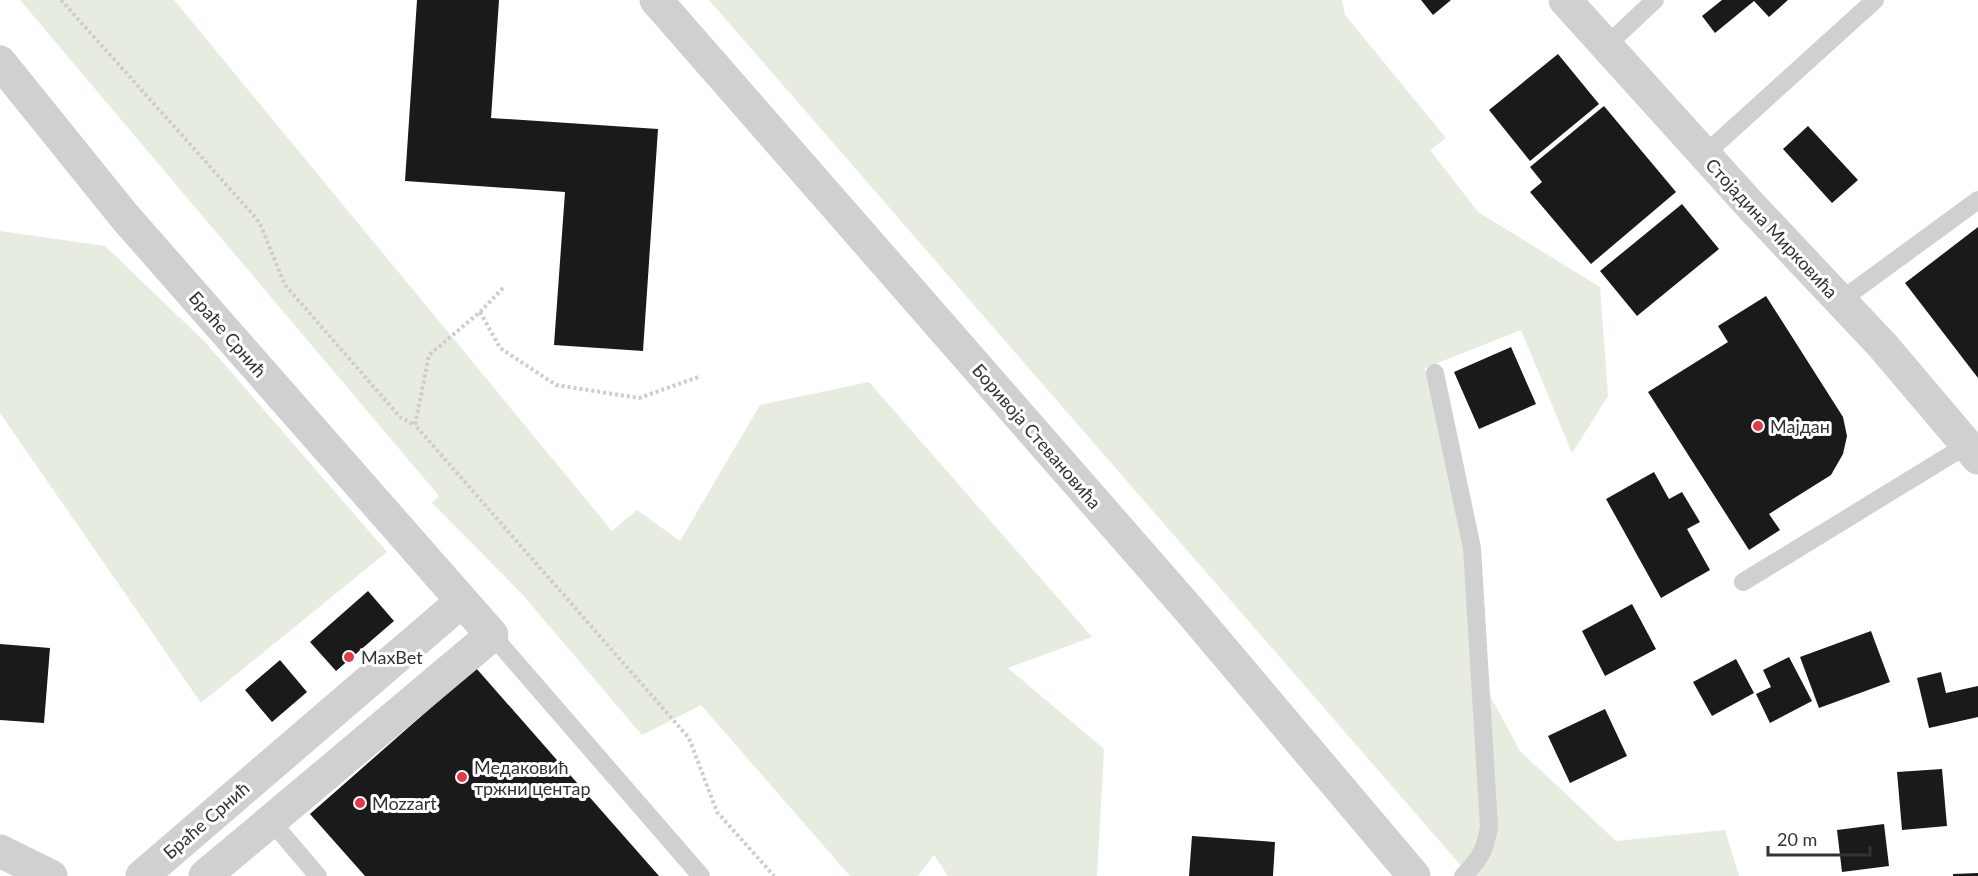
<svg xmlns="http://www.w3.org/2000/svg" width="1978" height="876" viewBox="0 0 1978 876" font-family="Lato,sans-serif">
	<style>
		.green { fill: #e6ecdf }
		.building { fill: #1a1a1a }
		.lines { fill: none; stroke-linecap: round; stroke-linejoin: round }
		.path { stroke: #cdcdcd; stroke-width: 4; stroke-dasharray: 3 3; stroke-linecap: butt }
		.service { stroke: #d0d0d0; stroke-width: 18 }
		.minor { stroke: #d0d0d0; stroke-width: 33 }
		.tertiary { stroke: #d0d0d0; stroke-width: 33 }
		.poi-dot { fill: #e63946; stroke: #fff; stroke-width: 2 }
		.labels { text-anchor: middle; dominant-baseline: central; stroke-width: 6; stroke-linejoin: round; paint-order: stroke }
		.street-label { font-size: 18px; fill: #333; stroke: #fff }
		.poi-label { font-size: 18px; fill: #333; stroke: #fff; text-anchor: start }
	</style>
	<rect width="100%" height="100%" fill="#fff"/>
	<path class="green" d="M 20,0 L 174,0 L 612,531 L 637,510 L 680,541 L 760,405 L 869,382 L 1092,637 L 1008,668 L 1104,749 L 1097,876 L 948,876 L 934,855 L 918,876 L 850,876 L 701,705 L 642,735 L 522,594 L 432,503 L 439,496 Z
		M 709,0 L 1342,0 L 1345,15 L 1446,138 L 1430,150 L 1478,212 L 1600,287 L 1608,396 L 1572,453 L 1521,330 L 1425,368 L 1472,548 L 1480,677 L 1520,751 L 1616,841 L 1725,830 L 1739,876 L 1470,876 Z
		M 0,231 L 105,246 L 205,342 L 387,552 L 201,703 L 0,413 Z"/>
	<path class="building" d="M 417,0 L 499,0 L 491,118 L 658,129 L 643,351 L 554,345 L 565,192 L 405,181 Z
		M 1421,0 L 1451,0 L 1433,15 Z
		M 1722,0 L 1788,0 L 1769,17 L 1754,1 L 1715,33 L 1702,16 Z
		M 1558,54 L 1599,104 L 1530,161 L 1489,110 Z
		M 1604,106 L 1676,192 L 1591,264 L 1530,192 L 1542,182 L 1530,167 Z
		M 1808,126 L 1858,180 L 1832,203 L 1783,149 Z
		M 1682,204 L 1719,249 L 1637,316 L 1600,271 Z
		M 1978,227 L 1978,378 L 1905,283 Z
		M 1766,296 L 1843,417 L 1847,436 L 1843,454 L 1831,475 L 1769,514 L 1780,530 L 1749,550 L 1648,392 L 1728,342 L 1718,326 Z
		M 1511,347 L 1536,404 L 1479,429 L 1454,372 Z
		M 1654,472 L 1669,499 L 1682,492 L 1700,522 L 1687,529 L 1710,570 L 1661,598 L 1606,499 Z
		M 368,591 L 394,621 L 336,671 L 310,642 Z
		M 1632,604 L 1656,649 L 1605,676 L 1582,631 Z
		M 1871,631 L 1890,682 L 1819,708 L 1800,657 Z
		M 0,644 L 50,648 L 44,723 L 0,720 Z
		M 1789,657 L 1812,701 L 1770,723 L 1756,694 L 1771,687 L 1763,670 Z
		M 1736,659 L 1754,693 L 1712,716 L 1693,682 Z
		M 280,660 L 307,692 L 272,722 L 245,690 Z
		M 476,668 L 659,876 L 365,876 L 310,814 Z
		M 1941,672 L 1946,693 L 1978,686 L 1978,717 L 1929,728 L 1917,678 Z
		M 1605,709 L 1627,756 L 1570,783 L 1548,736 Z
		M 1942,769 L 1947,826 L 1902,830 L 1897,772 Z
		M 1884,824 L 1889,866 L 1842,872 L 1837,830 Z
		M 1192,836 L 1275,842 L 1273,876 L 1189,876 Z
		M 1978,873 L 1978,876 L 1953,876 L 1953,874 Z"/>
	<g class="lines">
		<path class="path" d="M 61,0 L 256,218 L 260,224 L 285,285 L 400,417 L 415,425
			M 503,288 L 480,312 L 429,355 L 415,425 L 689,738 L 717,812 L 774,876
			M 480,312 L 500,348 L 556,385 L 639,398 L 701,376"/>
		<path class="service" d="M 1606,46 L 1655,0
			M 1704,155 L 1875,0
			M 1840,301 L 1978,200
			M 1435,373 L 1472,548 L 1489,827 C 1485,851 1480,859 1463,876
			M 1743,582 L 1967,445
			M 492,635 L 701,876
			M 271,821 L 318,876"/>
		<path class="minor" d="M 656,0 L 1191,612 L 1414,876
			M 0,62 L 125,217 L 492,635 L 205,876
			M 0,851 L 51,876
			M 142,876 L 462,601"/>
		<path class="tertiary" d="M 1565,0 L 1752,207 L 1883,346 L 1978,458"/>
	</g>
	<g class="poi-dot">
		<circle cx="1758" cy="426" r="6"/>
		<circle cx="349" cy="657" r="6"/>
		<circle cx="462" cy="777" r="6"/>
		<circle cx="360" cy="803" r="6"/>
	</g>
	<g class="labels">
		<g class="street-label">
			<text transform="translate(1772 228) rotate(47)">Стојадина Мирковића</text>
			<text transform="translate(228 334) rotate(49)">Браће Срнић</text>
			<text transform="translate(1037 436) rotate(49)">Боривоја Стевановића</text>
			<text transform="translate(206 820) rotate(-41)">Браће Срнић</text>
		</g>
		<g class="poi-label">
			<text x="1770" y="426">Мајдан</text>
			<text x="361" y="657">MaxBet</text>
			<text x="474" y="767">Медаковић<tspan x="474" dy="21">тржни центар</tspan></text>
			<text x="372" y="803">Mozzart</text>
		</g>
	</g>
	<path d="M1768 846v9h102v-9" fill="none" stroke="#333333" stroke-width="3"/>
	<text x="1777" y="846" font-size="18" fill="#333333" stroke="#ffffff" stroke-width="4.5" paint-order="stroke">20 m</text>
</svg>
